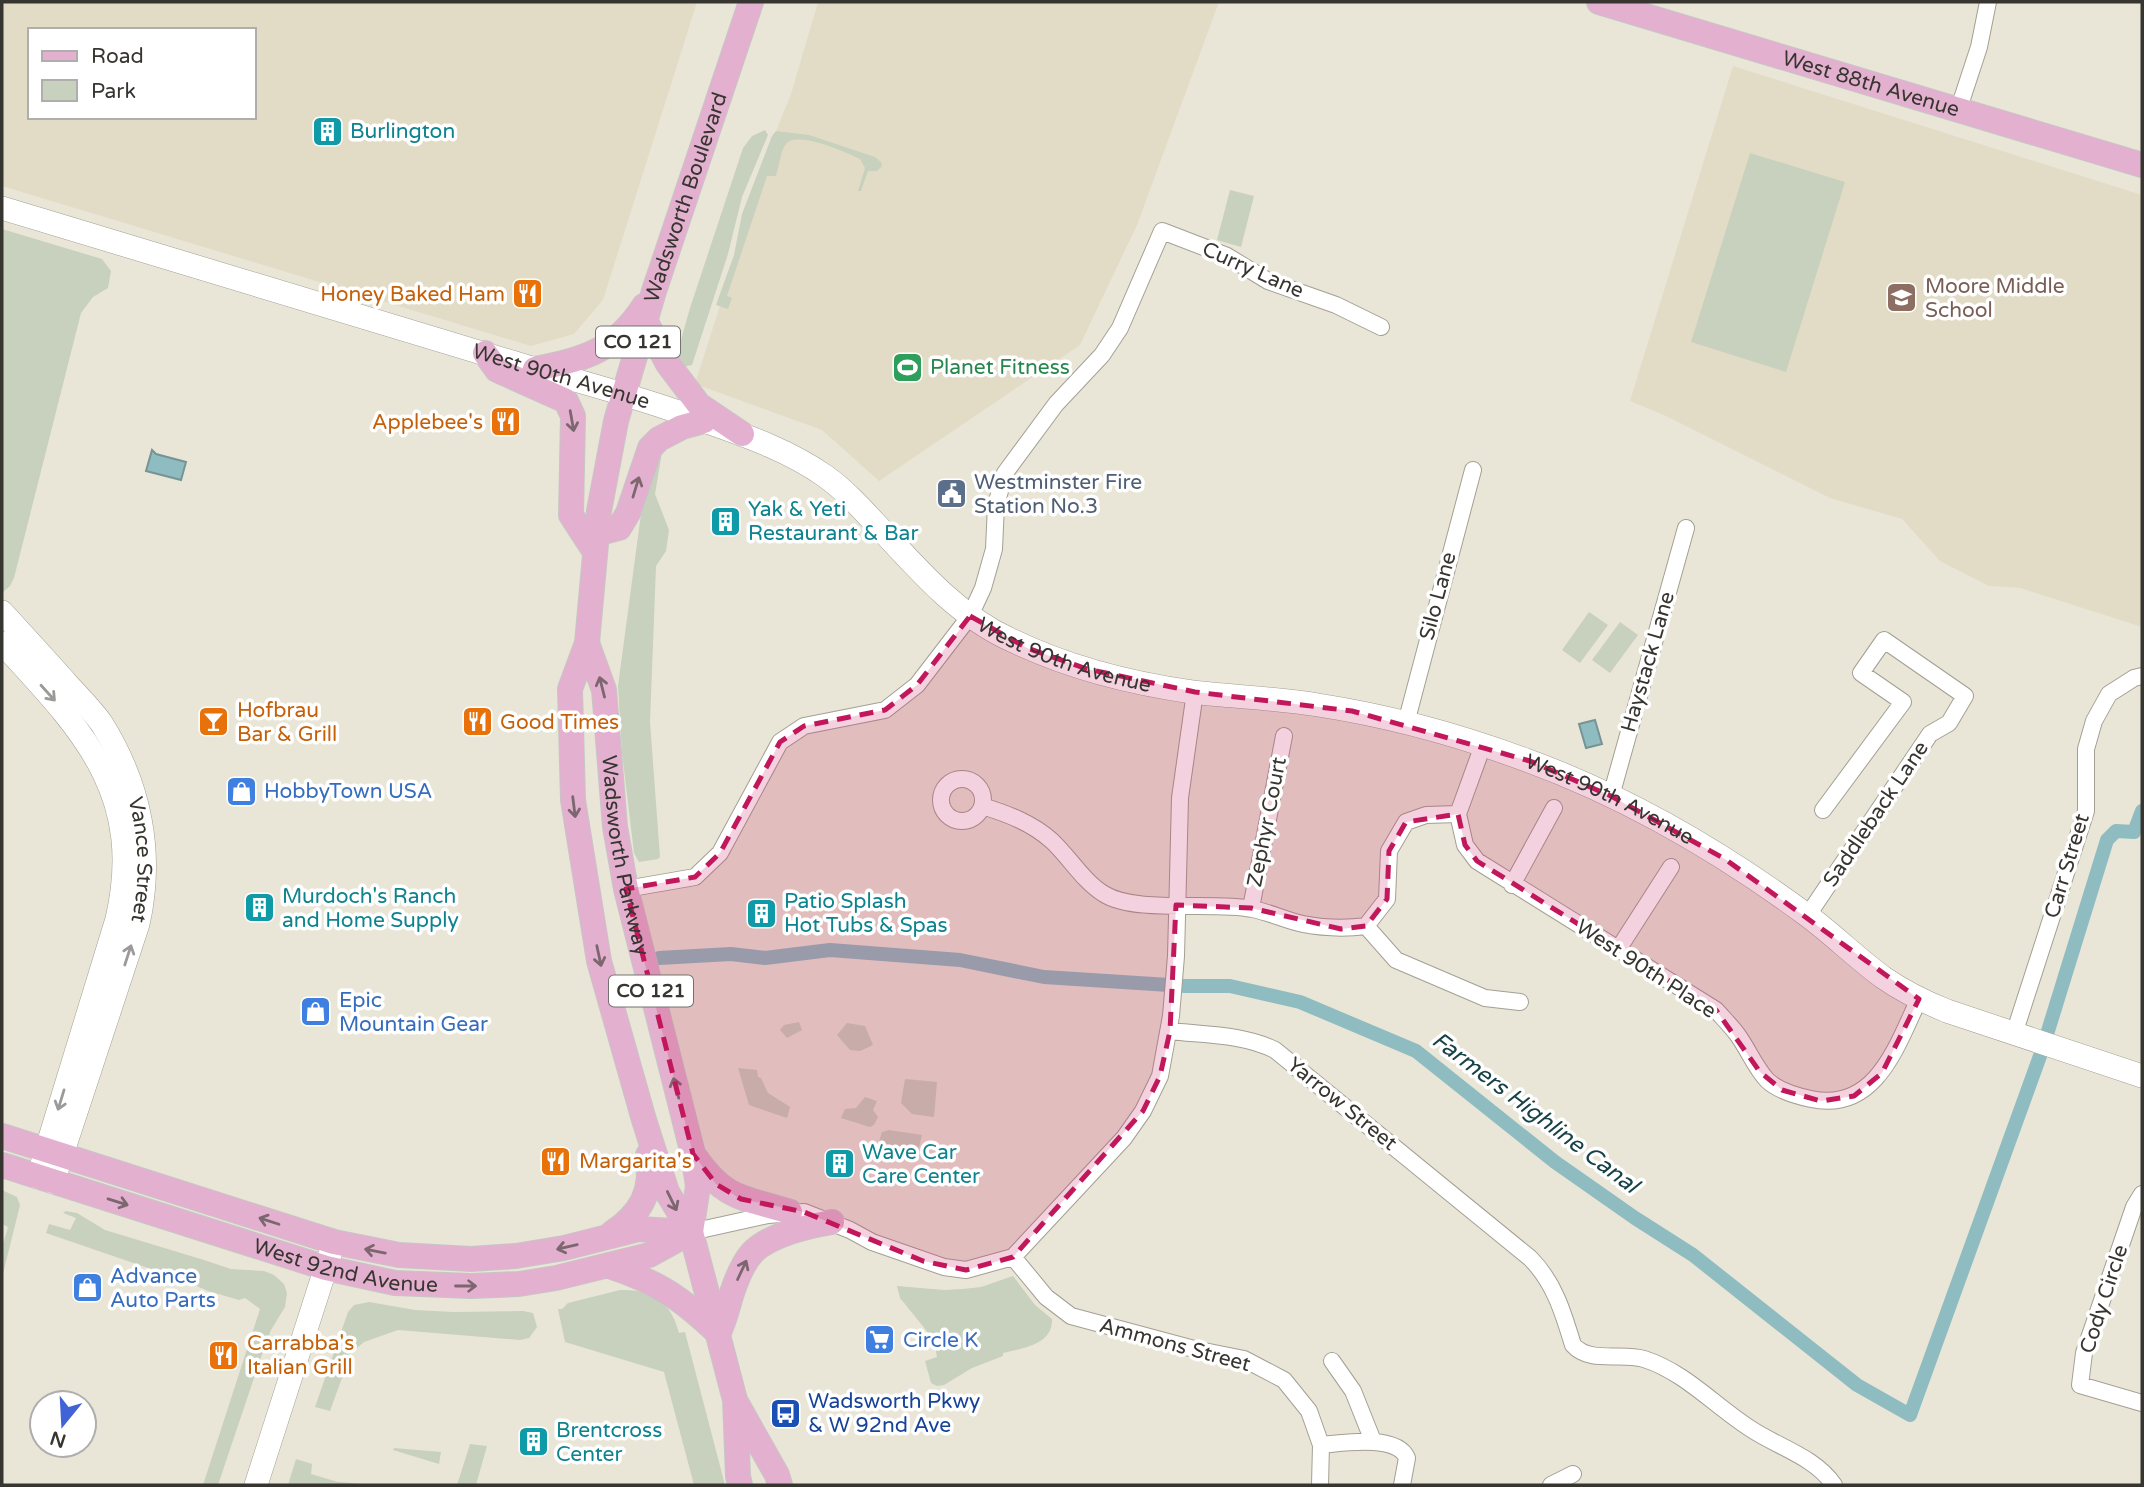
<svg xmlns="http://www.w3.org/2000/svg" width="2144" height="1487" viewBox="0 0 2144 1487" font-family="'Varela Round',sans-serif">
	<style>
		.built { fill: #e2dcc7; fill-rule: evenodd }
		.green { fill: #c8d1bd }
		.water { fill: #8fbcc0; stroke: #759495; stroke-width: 2 }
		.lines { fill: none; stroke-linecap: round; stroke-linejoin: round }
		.canal { stroke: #8fbcc0; stroke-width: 14 }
		.street-casing { stroke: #a3a093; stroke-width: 18 }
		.secondary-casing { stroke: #a3a093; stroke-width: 24 }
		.primary-casing { stroke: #c7c6c5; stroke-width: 26 }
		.street { stroke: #fff; stroke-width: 16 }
		.secondary { stroke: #fff; stroke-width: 23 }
		.primary { stroke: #e4b0cf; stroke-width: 24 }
		.oneway { stroke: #7c6670 }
		.oneway2 { stroke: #9b9a98 }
		.marked { fill: #c2185b; fill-opacity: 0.2; stroke: #c2185b; stroke-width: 5; stroke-dasharray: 14 9; stroke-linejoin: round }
		.labels { text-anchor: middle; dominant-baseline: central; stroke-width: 7; stroke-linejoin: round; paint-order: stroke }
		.shield { fill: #fff; stroke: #73726e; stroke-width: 2 }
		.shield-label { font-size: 19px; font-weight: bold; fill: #373530 }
		.street-label { font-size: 21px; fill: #373530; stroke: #fff }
		.culture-label { font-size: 21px; fill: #0d838f; stroke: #fff; text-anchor: start }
		.education-label { font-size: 21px; fill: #785e54; stroke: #fff; text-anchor: start }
		.food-label { font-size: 21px; fill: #c56008; stroke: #fff; text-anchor: start }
		.leisure-label { font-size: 21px; fill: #27864d; stroke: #fff; text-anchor: start }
		.service-label { font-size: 21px; fill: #4e5e75; stroke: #fff; text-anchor: start }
		.shop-label { font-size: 21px; fill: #366cbe; stroke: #fff; text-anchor: start }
		.transit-label { font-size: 21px; fill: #164399; stroke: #fff; text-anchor: start }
		.water-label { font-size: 23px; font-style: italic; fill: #174246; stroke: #fff }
	</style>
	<rect width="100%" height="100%" fill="#e9e6d8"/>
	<path class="built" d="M 2,2 L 697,2 L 603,300 L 574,334 L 531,346 L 2,186 ZM 30,30 L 254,30 L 254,117 L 30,117 Z
		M 818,2 L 1219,2 L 1137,225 L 1080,345 L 879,481 L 822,430 L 695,384 L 774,136 L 791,94 Z
		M 1733,66 L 2142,195 L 2142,627 L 2020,588 L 1989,586 L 1940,561 L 1902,519 L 1830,498 L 1666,416 L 1630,401 Z"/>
	<path class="green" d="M 765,130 L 768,135 L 742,197 L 728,254 L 692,365 L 683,367 L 678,365 L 677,354 L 690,308 L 743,148 L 752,136 Z
		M 776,131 L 809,135 L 875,157 L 881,162 L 882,166 L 877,171 L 868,171 L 861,191 L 858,191 L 865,168 L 860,159 C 846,152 797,130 786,144 C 780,152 779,167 776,176 L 767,176 L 727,296 L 732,298 L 728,309 L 716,305 L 734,255 L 742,214 L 772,136 Z
		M 1750,153 L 1845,182 L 1786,372 L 1691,342 Z
		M 1230,190 L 1254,196 L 1241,247 L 1217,240 Z
		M 2,229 L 102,259 L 111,271 L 108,288 L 93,297 L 81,313 L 14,578 L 10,586 L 2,593 Z
		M 662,452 L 655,494 L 669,530 L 666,551 L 656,566 L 650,722 L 660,857 L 658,859 L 639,862 L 634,853 L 622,753 L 618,686 L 647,469 Z
		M 1589,612 L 1608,625 L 1580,663 L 1562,650 Z
		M 1620,622 L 1638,635 L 1610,673 L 1592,660 Z
		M 799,1022 L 802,1030 L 787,1038 L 780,1030 L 784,1025 Z
		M 847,1023 L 865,1026 L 873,1045 L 860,1051 L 850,1050 L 837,1035 Z
		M 738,1068 L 757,1070 L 758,1077 L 761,1078 L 768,1093 L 790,1107 L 787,1118 L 749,1105 Z
		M 905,1079 L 937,1082 L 934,1117 L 912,1114 L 901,1103 Z
		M 865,1097 L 877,1101 L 873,1110 L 878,1117 L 874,1125 L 870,1127 L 841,1118 L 845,1109 L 856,1108 Z
		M 889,1130 L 922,1135 L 917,1156 L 878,1145 L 882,1132 Z
		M 2,1190 L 17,1197 L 20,1205 L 2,1278 L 2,1247 L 8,1227 L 2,1224 Z
		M 66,1211 L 77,1213 L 105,1230 L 204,1260 L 231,1269 L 264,1271 L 274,1275 L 284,1284 L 287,1293 L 285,1307 L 271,1330 L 261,1357 L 218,1485 L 203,1485 L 260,1309 L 245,1298 L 239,1300 L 208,1291 L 183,1280 L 46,1233 L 49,1224 L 70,1230 L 76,1218 L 63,1213 Z
		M 1013,1276 L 1035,1305 L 1052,1319 C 1053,1345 1022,1348 1003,1353 L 1003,1356 L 972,1368 L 944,1385 L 937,1386 L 931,1383 L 925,1361 L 937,1357 L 934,1340 L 900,1298 L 897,1286 L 944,1290 L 963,1289 L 981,1287 Z
		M 620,1290 C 653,1289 671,1302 679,1333 L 685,1332 L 725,1485 L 694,1485 L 664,1372 L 565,1342 L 558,1309 L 562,1309 L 568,1303 Z
		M 369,1302 L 415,1310 L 453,1312 L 523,1311 L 533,1313 L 537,1327 L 529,1338 L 520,1340 L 398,1330 L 364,1342 L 351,1353 L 330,1411 L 315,1407 L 348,1312 L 354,1305 Z
		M 470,1444 L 487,1446 L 476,1485 L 457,1485 Z
		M 394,1448 L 441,1452 L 439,1464 L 393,1450 Z
		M 296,1459 L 312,1464 L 311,1474 L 338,1482 L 377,1485 L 288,1485 Z"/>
	<path class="water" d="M 152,450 L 156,454 L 186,462 L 181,480 L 146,471 Z
		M 1595,720 L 1602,744 L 1586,748 L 1579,724 Z"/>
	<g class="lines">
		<path class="canal" d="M 659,958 L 731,954 L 765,958 L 830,950 L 960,960 L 1044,977 L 1185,986 L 1230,986 L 1300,1002 L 1416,1051 L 1555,1162 L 1635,1218 L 1693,1255 L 1857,1385 L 1910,1415 L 2040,1056
			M 2048,1031 L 2107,840 L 2116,831 L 2134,832 L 2142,811"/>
		<defs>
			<path id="street" d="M 1958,111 L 1979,47 L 1988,2
				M 1406,723 L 1473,470
				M941 800a21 21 0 1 1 42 0a21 21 0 1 1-42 0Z
				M 1611,796 L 1686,528
				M 982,806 C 1008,814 1032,823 1052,841 C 1070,858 1083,881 1104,894 C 1136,914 1213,901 1252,909 C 1269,912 1285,920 1303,924 C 1324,928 1344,929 1366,926 L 1396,960 L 1485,998 L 1520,1002
				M 1458,814 L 1465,845 L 1477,861 L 1716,1010 C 1723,1018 1731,1026 1737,1034 C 1748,1049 1755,1067 1767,1080 C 1778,1091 1797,1096 1811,1099 C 1876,1113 1897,1045 1919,999
				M 1458,814 L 1483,745
				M 1512,885 L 1554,808
				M 626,889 L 695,877 L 720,853 L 780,742 L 804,726 L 885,710 L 917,685 L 970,616 L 983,588 L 994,549 L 996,505 L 1005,473 L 1056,404 L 1102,355 L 1120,328 L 1162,231 L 1227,256 L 1268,281 L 1336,305 L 1381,327
				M 1251,908 L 1284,736
				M 1808,915 L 1930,734 L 1949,723 L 1965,696 L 1884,640 L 1861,673 L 1903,702 L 1823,810
				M 1366,926 L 1387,899 L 1389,851 L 1406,822 L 1426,815 L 1458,814
				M 1619,948 L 1671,867
				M 1170,1031 C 1205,1035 1243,1034 1275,1050 L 1530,1258 C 1554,1282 1563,1312 1573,1345 C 1590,1364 1621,1352 1644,1359 C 1685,1372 1715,1406 1751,1429 C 1778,1447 1815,1457 1834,1485
				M 2014,1034 L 2086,811 L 2086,749 L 2094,721 L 2109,694 L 2134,678 L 2142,676
				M 2142,1194 L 2134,1207 L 2084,1353 L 2080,1385 L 2142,1403
				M 691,1232 L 768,1215 L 804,1212 L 850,1230 L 872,1242 L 944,1267 L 966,1270 L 1013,1257
				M 1013,1257 L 1124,1138 L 1143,1111 L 1160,1076 L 1171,1016 L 1176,956 L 1180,798 L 1195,692
				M 1013,1257 L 1046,1297 L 1071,1316 L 1194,1349 L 1244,1359 L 1284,1380 L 1309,1411 L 1321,1445 L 1320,1485
				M 1332,1361 L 1353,1391 L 1373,1441
				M 1321,1445 C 1342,1443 1397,1434 1407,1458 L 1402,1485
				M 1551,1485 L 1573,1474"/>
			<g id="secondary">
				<path id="s1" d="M 2,208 L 535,369 C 594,385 653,402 710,423 C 750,437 791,452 825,476 C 849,493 868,516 888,537 C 923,575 961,617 1009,639 C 1066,667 1128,683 1192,692 C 1234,697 1276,698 1318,705 C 1389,716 1459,735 1526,760 C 1625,796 1718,850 1804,913 C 1832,933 1856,958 1884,978 C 1904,992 1925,1002 1947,1011 L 2142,1076"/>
				<path id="s2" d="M 2,612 C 25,637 48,662 70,687 C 81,699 93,711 102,724 C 140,785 154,853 138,924 L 53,1182"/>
				<path d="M 2,643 C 81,729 146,792 117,919 L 38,1177"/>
				<path d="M 256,1485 L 334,1242"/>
			</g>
			<g id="primary">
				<path id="s3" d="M 1599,2 L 2142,165"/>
				<path d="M 645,320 L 668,364 L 699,405 L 742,434"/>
				<path d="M 485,353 L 497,370 L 566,401 L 573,416 L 571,515 L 595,552"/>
				<path d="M 535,369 C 585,359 615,351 644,306"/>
				<path d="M 596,534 L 619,528 L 628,513 L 650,448 L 659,439 L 682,427 L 704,421"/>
				<path id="s4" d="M 587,643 L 604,690 L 615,827 L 626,889 L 693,1154 L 698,1186 L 691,1232"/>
				<path d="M 2,1136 L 334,1242 L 399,1255 L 471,1259 L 516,1256 L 564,1248 L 639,1229 L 691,1232"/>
				<path d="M 695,1157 C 726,1201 743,1197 790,1212"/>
				<path id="s5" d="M 2,1165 L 326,1268 L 395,1283 L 471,1286 L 519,1284 L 556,1278 L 649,1255 L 691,1232"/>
				<path d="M 612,1233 C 642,1213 653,1191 648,1155"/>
				<path d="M 609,1266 C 658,1282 681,1298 718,1333"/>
				<path d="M 718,1334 C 726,1319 728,1303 734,1287 C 738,1276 743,1263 752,1253 C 769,1235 808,1226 832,1222"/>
				<path d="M 737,1404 L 777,1475 L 780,1485"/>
				<path id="s6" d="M 740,1485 L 738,1476 L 735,1400 L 691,1232 L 667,1192 L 644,1120 L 599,961 L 573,800 L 570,689 L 587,643 L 599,511 L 616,421 L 654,291 L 751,2"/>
			</g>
		</defs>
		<use href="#street" class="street-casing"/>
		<use href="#secondary" class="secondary-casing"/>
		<use href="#primary" class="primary-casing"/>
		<use href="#street" class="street"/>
		<use href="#secondary" class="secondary"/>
		<use href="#primary" class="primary"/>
	</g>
	<defs><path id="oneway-shaft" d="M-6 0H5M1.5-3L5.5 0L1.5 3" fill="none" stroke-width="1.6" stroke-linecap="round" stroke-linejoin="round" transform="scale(1.75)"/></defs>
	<g class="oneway">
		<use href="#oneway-shaft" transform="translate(572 421) rotate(80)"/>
		<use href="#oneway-shaft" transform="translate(636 487) rotate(-73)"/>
		<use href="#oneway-shaft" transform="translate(602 687) rotate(-104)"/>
		<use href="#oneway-shaft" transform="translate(574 807) rotate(83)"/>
		<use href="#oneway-shaft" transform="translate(599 956) rotate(78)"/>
		<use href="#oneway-shaft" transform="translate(676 1088) rotate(-105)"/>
		<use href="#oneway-shaft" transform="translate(672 1201) rotate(64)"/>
		<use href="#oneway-shaft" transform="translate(118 1202) rotate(17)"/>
		<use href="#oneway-shaft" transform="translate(269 1221) rotate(-162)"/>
		<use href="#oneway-shaft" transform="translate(567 1247) rotate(167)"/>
		<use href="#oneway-shaft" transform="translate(375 1251) rotate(-169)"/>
		<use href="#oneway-shaft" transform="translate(742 1270) rotate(-65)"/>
		<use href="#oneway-shaft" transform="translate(466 1286)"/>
	</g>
	<g class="oneway2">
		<use href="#oneway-shaft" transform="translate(48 693) rotate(48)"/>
		<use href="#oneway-shaft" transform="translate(128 955) rotate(-72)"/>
		<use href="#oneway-shaft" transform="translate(61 1100) rotate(107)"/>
	</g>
	<path class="marked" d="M 970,616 L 1027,648 L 1087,669 L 1195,692 L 1352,711 L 1530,761 L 1611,796 L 1725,859 L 1919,999 L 1882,1073 L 1854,1096 L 1821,1101 L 1782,1090 L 1760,1072 L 1716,1010 L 1477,861 L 1465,845 L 1458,814 L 1406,822 L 1389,851 L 1387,899 L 1366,926 L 1341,929 L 1251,908 L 1176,905 L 1170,1031 L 1160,1076 L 1143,1111 L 1013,1257 L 966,1270 L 923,1261 L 804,1212 L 741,1199 L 716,1184 L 693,1154 L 626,889 L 695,877 L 720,853 L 780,742 L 804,726 L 885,710 L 917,685 Z"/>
	<defs>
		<symbol id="building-square" viewBox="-11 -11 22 22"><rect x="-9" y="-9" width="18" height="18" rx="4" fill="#0f9aa8" stroke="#fff"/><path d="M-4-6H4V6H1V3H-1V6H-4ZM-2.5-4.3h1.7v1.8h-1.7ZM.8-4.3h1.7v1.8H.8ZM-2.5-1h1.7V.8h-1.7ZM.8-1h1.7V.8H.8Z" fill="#fff"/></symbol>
		<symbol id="restaurant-square" viewBox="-11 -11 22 22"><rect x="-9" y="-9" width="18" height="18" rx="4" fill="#e8710a" stroke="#fff"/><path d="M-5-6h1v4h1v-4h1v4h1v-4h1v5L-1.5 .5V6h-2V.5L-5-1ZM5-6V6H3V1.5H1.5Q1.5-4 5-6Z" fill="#fff"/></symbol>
		<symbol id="school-square" viewBox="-11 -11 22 22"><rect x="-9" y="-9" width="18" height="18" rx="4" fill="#8d6e63" stroke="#fff"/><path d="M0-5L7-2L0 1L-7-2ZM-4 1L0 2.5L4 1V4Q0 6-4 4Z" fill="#fff"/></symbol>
		<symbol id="stadium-square" viewBox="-11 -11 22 22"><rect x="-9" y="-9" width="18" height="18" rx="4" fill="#2e9e5b" stroke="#fff"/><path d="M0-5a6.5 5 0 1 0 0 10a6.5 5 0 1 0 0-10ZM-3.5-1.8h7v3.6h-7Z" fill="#fff"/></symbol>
		<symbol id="civic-square" viewBox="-11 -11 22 22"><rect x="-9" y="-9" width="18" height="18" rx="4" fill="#5c6f8a" stroke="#fff"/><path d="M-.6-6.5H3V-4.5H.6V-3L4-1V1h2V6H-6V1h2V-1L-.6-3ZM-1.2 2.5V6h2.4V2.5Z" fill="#fff"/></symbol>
		<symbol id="bar-square" viewBox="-11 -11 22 22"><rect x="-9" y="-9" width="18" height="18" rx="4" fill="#e8710a" stroke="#fff"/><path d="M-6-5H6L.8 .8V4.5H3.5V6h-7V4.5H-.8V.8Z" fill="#fff"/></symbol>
		<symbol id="shop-square" viewBox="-11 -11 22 22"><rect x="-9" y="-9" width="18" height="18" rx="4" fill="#3f7fe0" stroke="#fff"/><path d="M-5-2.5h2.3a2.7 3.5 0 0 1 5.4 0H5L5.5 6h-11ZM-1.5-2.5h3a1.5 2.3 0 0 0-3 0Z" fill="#fff"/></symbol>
		<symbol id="supermarket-square" viewBox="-11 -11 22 22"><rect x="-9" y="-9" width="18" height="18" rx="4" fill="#3f7fe0" stroke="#fff"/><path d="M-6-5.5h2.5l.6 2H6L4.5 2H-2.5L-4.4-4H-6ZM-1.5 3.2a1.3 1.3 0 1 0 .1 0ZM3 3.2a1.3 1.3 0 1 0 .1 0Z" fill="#fff"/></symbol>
		<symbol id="bus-square" viewBox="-11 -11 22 22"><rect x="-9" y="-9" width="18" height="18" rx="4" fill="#1a4fb4" stroke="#fff"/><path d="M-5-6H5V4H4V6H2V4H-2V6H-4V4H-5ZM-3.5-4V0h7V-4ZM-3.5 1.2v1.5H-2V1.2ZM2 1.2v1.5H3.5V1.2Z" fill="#fff"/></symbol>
	</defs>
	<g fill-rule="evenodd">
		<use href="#building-square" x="310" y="114" width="35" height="35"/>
		<use href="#restaurant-square" x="510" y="276" width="35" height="35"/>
		<use href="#school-square" x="1884" y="280" width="35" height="35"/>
		<use href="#stadium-square" x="890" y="350" width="35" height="35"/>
		<use href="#restaurant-square" x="488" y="404" width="35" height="35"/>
		<use href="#civic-square" x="934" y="476" width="35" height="35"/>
		<use href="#building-square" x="708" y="504" width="35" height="35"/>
		<use href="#bar-square" x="196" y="704" width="35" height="35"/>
		<use href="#restaurant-square" x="460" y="704" width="35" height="35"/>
		<use href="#shop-square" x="224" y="774" width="35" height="35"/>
		<use href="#building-square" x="242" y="890" width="35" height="35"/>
		<use href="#building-square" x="744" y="896" width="35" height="35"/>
		<use href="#shop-square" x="298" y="994" width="35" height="35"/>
		<use href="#restaurant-square" x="538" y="1144" width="35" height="35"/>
		<use href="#building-square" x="822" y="1146" width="35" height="35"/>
		<use href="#shop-square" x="70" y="1270" width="35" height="35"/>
		<use href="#supermarket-square" x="862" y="1322" width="35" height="35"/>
		<use href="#restaurant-square" x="206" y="1338" width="35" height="35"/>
		<use href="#bus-square" x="768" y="1396" width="35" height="35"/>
		<use href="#building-square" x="516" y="1424" width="35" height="35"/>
	</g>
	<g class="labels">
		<g class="shield">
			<rect x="596" y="326.5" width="84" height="31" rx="5"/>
			<rect x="609" y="975.5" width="84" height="31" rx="5"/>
		</g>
		<g class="shield-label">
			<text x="638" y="342">CO 121</text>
			<text x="651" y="991">CO 121</text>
		</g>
		<g class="street-label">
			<text stroke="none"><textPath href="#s3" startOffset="284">West 88th Avenue</textPath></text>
			<text stroke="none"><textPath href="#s6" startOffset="1328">Wadsworth Boulevard</textPath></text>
			<text transform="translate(1253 270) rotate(24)">Curry Lane</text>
			<text stroke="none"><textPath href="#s1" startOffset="584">West 90th Avenue</textPath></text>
			<text transform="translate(1438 596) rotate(-75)">Silo Lane</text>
			<text stroke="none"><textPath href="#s1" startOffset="1172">West 90th Avenue</textPath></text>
			<text transform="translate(1648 662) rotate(-74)">Haystack Lane</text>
			<text stroke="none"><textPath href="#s1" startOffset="1740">West 90th Avenue</textPath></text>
			<text transform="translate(1876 814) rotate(-56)">Saddleback Lane</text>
			<text transform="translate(1267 822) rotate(-79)">Zephyr Court</text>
			<text stroke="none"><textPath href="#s4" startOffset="217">Wadsworth Parkway</textPath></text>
			<text stroke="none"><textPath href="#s2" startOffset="294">Vance Street</textPath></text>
			<text transform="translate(2067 866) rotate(-73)">Carr Street</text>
			<text transform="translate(1646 969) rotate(33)">West 90th Place</text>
			<text transform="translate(1342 1104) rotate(39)">Yarrow Street</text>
			<text stroke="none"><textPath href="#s5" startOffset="359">West 92nd Avenue</textPath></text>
			<text transform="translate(2104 1299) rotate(-72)">Cody Circle</text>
			<text transform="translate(1175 1345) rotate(15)">Ammons Street</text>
		</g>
		<g class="culture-label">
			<text x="350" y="131">Burlington</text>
			<text x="748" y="509">Yak &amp; Yeti<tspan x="748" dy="24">Restaurant &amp; Bar</tspan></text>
			<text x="282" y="896">Murdoch's Ranch<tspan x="282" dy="24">and Home Supply</tspan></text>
			<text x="784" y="901">Patio Splash<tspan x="784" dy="24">Hot Tubs &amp; Spas</tspan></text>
			<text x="862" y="1152">Wave Car<tspan x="862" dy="24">Care Center</tspan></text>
			<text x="556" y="1430">Brentcross<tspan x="556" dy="24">Center</tspan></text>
		</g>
		<g class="education-label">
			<text x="1925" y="286">Moore Middle<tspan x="1925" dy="24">School</tspan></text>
		</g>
		<g class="food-label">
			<text x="505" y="294" text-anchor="end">Honey Baked Ham</text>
			<text x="483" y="422" text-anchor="end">Applebee's</text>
			<text x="237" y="710">Hofbrau<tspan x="237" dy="24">Bar &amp; Grill</tspan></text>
			<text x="500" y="722">Good Times</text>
			<text x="579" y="1161">Margarita's</text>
			<text x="247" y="1343">Carrabba's<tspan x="247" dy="24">Italian Grill</tspan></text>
		</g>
		<g class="leisure-label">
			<text x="930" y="367">Planet Fitness</text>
		</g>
		<g class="service-label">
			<text x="974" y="482">Westminster Fire<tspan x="974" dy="24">Station No.3</tspan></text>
		</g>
		<g class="shop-label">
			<text x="264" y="791">HobbyTown USA</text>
			<text x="339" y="1000">Epic<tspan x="339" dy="24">Mountain Gear</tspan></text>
			<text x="110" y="1276">Advance<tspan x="110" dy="24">Auto Parts</tspan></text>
			<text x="903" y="1340">Circle K</text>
		</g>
		<g class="transit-label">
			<text x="808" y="1401">Wadsworth Pkwy<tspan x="808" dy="24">&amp; W 92nd Ave</tspan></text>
		</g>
		<g class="water-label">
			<text transform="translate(1535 1113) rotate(37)">Farmers Highline Canal</text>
		</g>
	</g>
	<rect width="2144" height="1487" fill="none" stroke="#373530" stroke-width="7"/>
	<rect x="28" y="28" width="228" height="91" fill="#ffffff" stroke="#afaeac" stroke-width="2"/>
	<rect x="42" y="51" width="35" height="10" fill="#e4b0cf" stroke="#afaeac" stroke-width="2"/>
	<text x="91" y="63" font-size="21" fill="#373530">Road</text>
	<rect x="42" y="80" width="35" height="21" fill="#c8d1bd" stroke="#afaeac" stroke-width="2"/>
	<text x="91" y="98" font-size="21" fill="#373530">Park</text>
	<g transform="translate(63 1424) rotate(198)"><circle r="33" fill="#ffffff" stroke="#afaeac" stroke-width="2"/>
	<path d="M0-5L12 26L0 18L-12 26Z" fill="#4263d6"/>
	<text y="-10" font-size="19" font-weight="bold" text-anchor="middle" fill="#373530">N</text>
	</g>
</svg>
